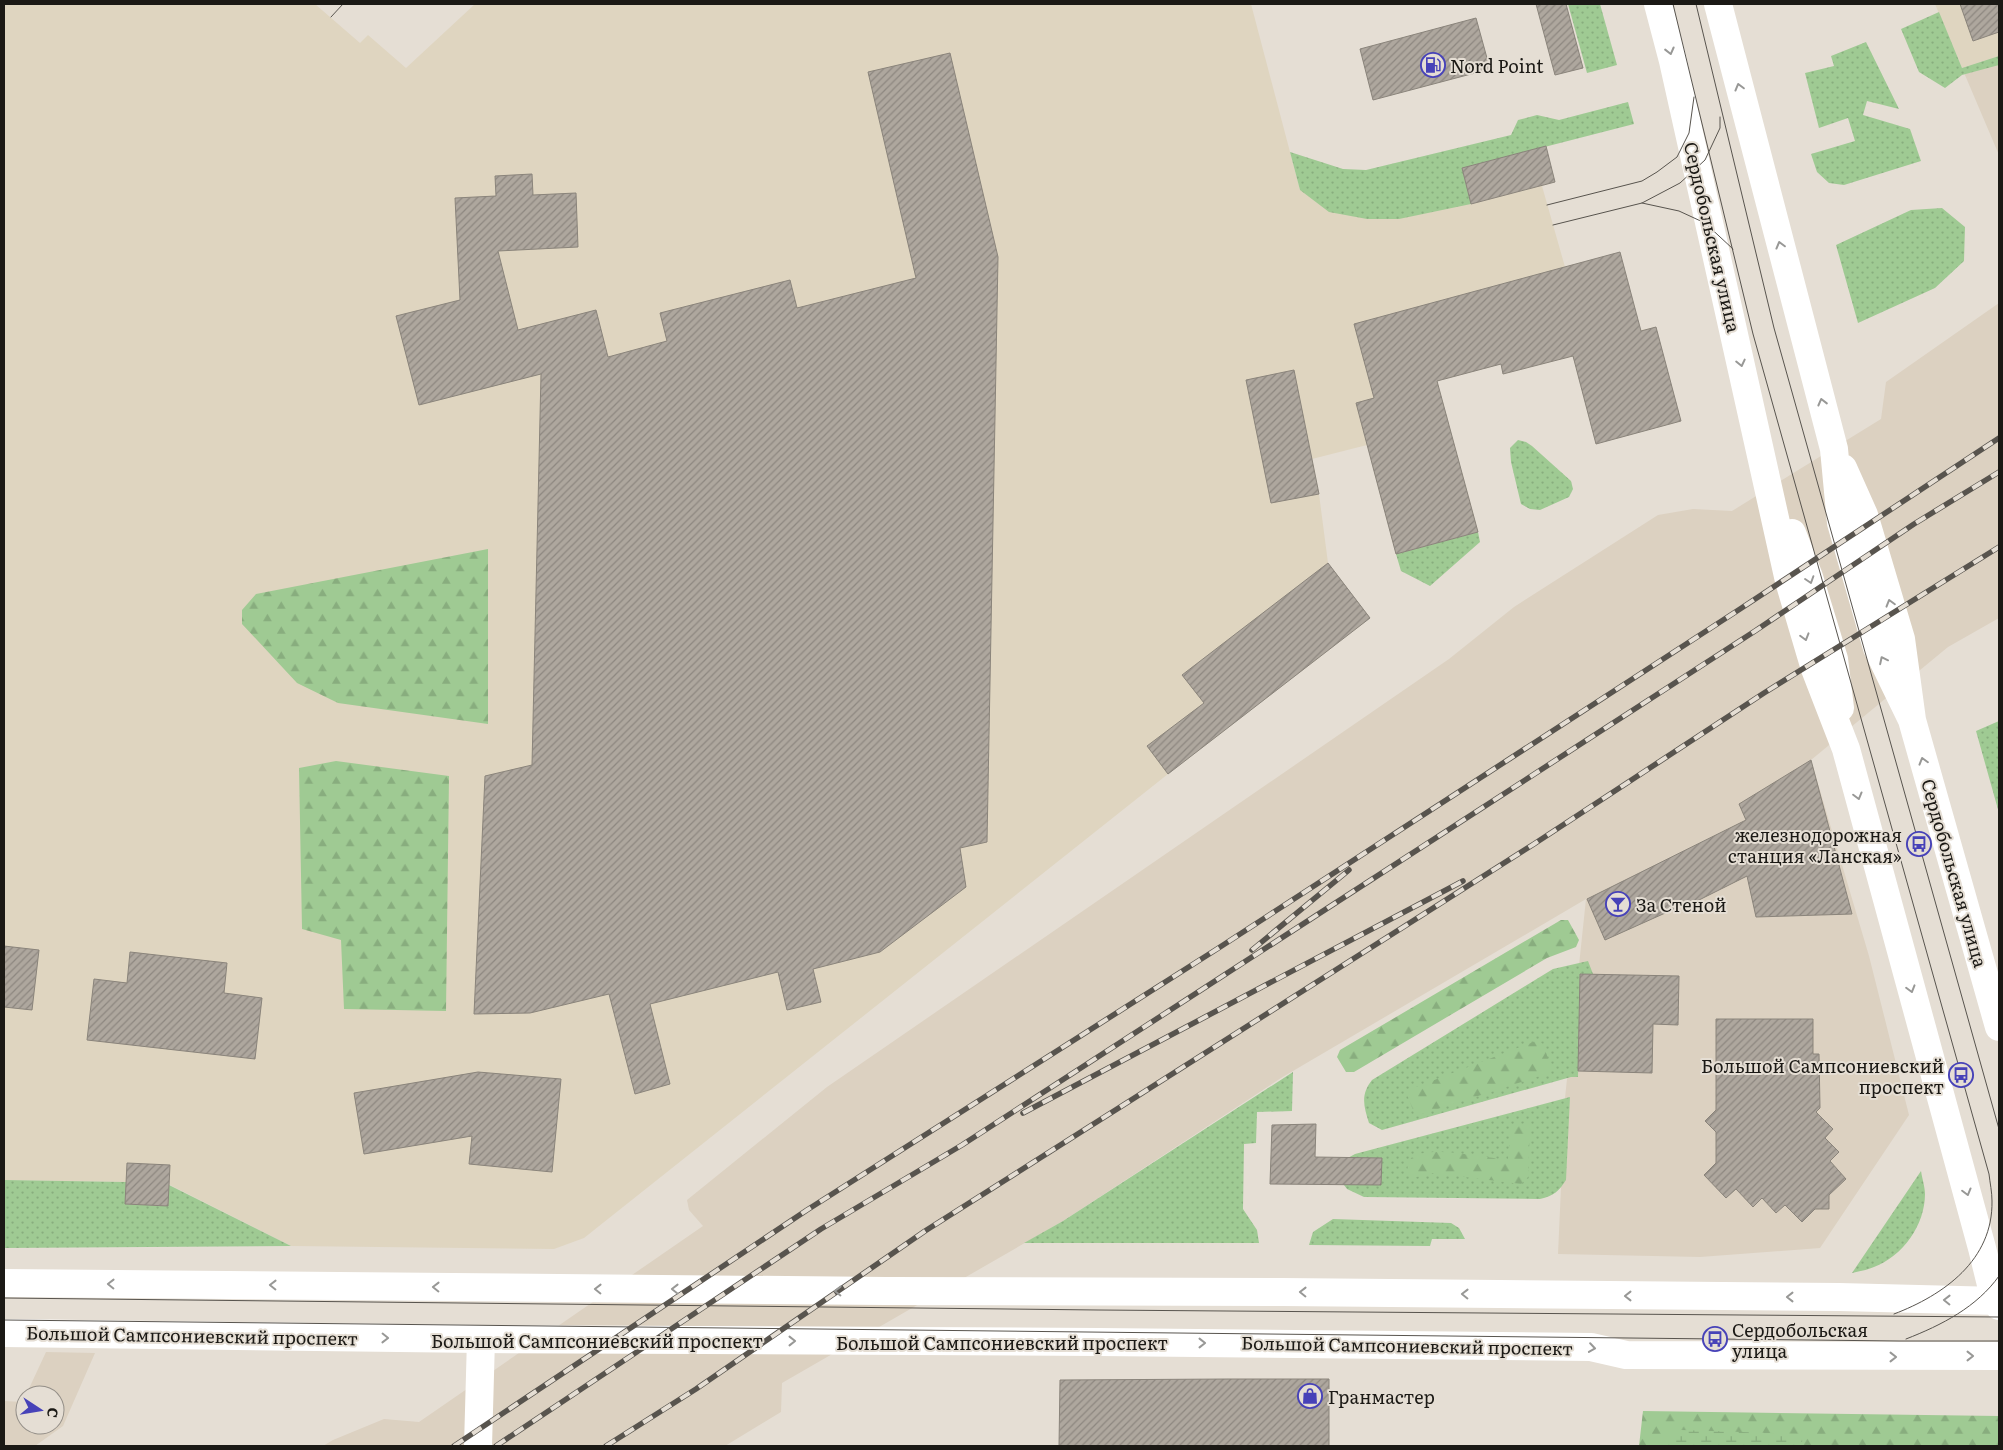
<svg xmlns="http://www.w3.org/2000/svg" width="2003" height="1450" viewBox="0 0 2003 1450" font-family="Literata,serif">
	<style>
		.built { fill: #dcd1c1 }
		.industrial { fill: #dfd5c0 }
		.grass { fill: url(#grass-dots) }
		.forest { fill: url(#forest-firs) }
		.wetland { fill: url(#wetland-marsh) }
		.building { fill: url(#building-hatch); stroke: #8a847b }
		.lines { fill: none; stroke-linecap: round; stroke-linejoin: round }
		.minor { stroke: #fff; stroke-width: 28 }
		.major { stroke: #fff; stroke-width: 28 }
		.tram { stroke: #58544e; stroke-width: 1 }
		.rail-casing { stroke: #58544e; stroke-width: 5.5 }
		.rail { stroke: #e5ded4; stroke-width: 4; stroke-dasharray: 11; stroke-linecap: butt }
		.oneway { stroke: #989896 }
		.labels { text-anchor: middle; dominant-baseline: central; stroke-width: 4; stroke-linejoin: round; paint-order: stroke }
		.poi-label { font-size: 18px; fill: #1b1915; stroke: #e5ded4; text-anchor: start }
		.street-label { font-size: 18px; fill: #1b1915; stroke: #e5ded4 }
	</style>
	<defs>
		<pattern id="grass-dots" width="8" height="8" patternUnits="userSpaceOnUse" patternTransform="scale(1.25)"><rect width="8" height="8" fill="#9fca93"/><path d="M2 2h.1M6 6h.1" fill="none" stroke="#88ad7e" stroke-width="1.8" stroke-linecap="round"/></pattern>
		<pattern id="forest-firs" width="22" height="20" patternUnits="userSpaceOnUse" patternTransform="scale(1.25)"><rect width="22" height="20" fill="#9fca93"/><path d="M5 1l3.5 6h-7zM16 11l3.5 6h-7z" fill="#88ad7e"/></pattern>
		<pattern id="wetland-marsh" width="20" height="14" patternUnits="userSpaceOnUse" patternTransform="scale(1.25)"><rect width="20" height="14" fill="#9fca93"/><path d="M1 5h8M5 5V1M11 12h8M15 12V8" fill="none" stroke="#88ad7e"/></pattern>
		<pattern id="building-hatch" width="6" height="6" patternUnits="userSpaceOnUse" patternTransform="scale(1.25)"><rect width="6" height="6" fill="#aea79e"/><path d="M-1 1l2-2M0 6l6-6M5 7l2-2" fill="none" stroke="#8d8780"/></pattern>
	</defs>
	<rect width="100%" height="100%" fill="#e5ded4"/>
	<path class="built" d="M 1999,56 L 1999,155 L 1962,68 Z
		M 1999,303 L 1999,618 L 1948,647 L 1811,760 L 1869,956 L 1909,1115 L 1820,1248 L 1700,1257 L 1558,1254 L 1565,1098 L 1586,899 L 1281,1078 L 1063,1221 L 782,1383 L 781,1412 L 725,1446 L 323,1446 L 333,1440 L 384,1419 L 419,1422 L 703,1226 L 689,1210 L 687,1200 L 827,1087 L 1449,659 L 1514,607 L 1658,515 L 1693,509 L 1732,511 L 1881,419 L 1886,382 Z
		M 46,1352 L 95,1353 L 63,1426 L 35,1446 L 4,1446 L 4,1401 L 23,1402 L 25,1398 L 25,1425 L 55,1425 L 55,1395 L 26,1395 Z"/>
	<path class="industrial" d="M 4,4 L 315,4 L 360,43 L 368,35 L 406,68 L 475,4 L 1251,4 L 1300,190 L 1545,147 L 1555,182 L 1542,186 L 1565,267 L 1641,330 L 1656,327 L 1681,421 L 1596,444 L 1573,356 L 1503,374 L 1501,364 L 1437,381 L 1478,532 L 1396,554 L 1367,445 L 1312,459 L 1319,494 L 1328,563 L 1370,618 L 1168,774 L 584,1238 L 554,1249 L 291,1246 L 170,1185 L 168,1206 L 125,1204 L 126,1182 L 4,1180 Z
		M 1935,4 L 1999,4 L 1999,56 L 1962,68 Z"/>
	<path class="grass" d="M 1568,4 L 1600,4 L 1617,65 L 1587,73 Z
		M 1939,12 L 1962,68 L 1999,56 L 1999,65 L 1962,75 L 1945,88 L 1919,72 L 1901,29 Z
		M 1866,42 L 1899,109 L 1867,101 L 1863,115 L 1910,129 L 1921,161 L 1844,185 L 1829,183 L 1817,172 L 1811,154 L 1855,141 L 1848,118 L 1819,128 L 1805,73 L 1834,66 L 1831,56 Z
		M 1628,102 L 1634,124 L 1462,168 L 1471,204 L 1399,219 L 1367,219 L 1329,212 L 1300,190 L 1290,152 L 1343,169 L 1366,170 L 1511,135 L 1518,120 L 1537,115 L 1559,120 Z
		M 1942,208 L 1965,227 L 1964,261 L 1935,288 L 1858,323 L 1836,245 L 1911,210 Z
		M 1518,440 L 1526,442 L 1532,446 L 1571,481 L 1573,489 L 1569,497 L 1540,510 L 1530,509 L 1521,504 L 1511,462 L 1510,448 Z
		M 1478,532 L 1480,542 L 1430,586 L 1401,571 L 1396,554 Z
		M 1999,721 L 1999,813 L 1976,731 Z
		M 1588,961 L 1593,974 L 1580,974 L 1578,1077 L 1571,1077 L 1382,1130 L 1369,1123 C 1364,1107 1360,1095 1372,1080 L 1553,969 Z
		M 1293,1072 L 1292,1111 L 1257,1112 L 1256,1143 L 1244,1144 L 1243,1209 L 1257,1230 L 1259,1243 L 1024,1243 L 1063,1221 Z
		M 1570,1097 L 1566,1180 C 1559,1191 1554,1196 1540,1199 L 1364,1197 L 1347,1189 L 1341,1181 L 1346,1159 L 1355,1154 Z
		M 1921,1171 C 1922,1178 1925,1187 1925,1194 C 1925,1225 1903,1256 1874,1267 C 1868,1270 1859,1271 1852,1273 Z
		M 4,1180 L 126,1182 L 125,1204 L 168,1206 L 169,1185 L 291,1246 L 4,1248 Z
		M 1333,1219 L 1451,1223 L 1459,1228 L 1465,1239 L 1432,1239 L 1430,1246 L 1309,1245 L 1313,1232 Z"/>
	<path class="forest" d="M 488,549 L 488,724 L 338,703 L 297,683 L 242,624 L 242,610 L 256,594 Z
		M 336,761 L 449,776 L 446,1011 L 344,1009 L 341,940 L 302,929 L 299,768 Z
		M 1561,920 L 1568,920 L 1579,940 L 1576,947 L 1547,958 L 1354,1072 L 1346,1072 L 1337,1057 L 1340,1050 Z
		M 1536,1041 L 1543,1044 L 1551,1067 L 1546,1074 L 1419,1115 L 1414,1113 L 1407,1094 L 1411,1089 Z
		M 1527,1123 L 1530,1127 L 1528,1177 L 1521,1184 L 1433,1173 L 1412,1178 L 1407,1173 C 1408,1166 1408,1159 1414,1156 C 1433,1146 1486,1158 1508,1160 L 1510,1131 L 1514,1125 Z
		M 1643,1411 L 1999,1416 L 1999,1446 L 1639,1446 Z"/>
	<path class="wetland" d="M 1681,1430 L 1804,1434 L 1801,1446 L 1659,1446 Z"/>
	<path class="building" d="M 1536,4 L 1566,4 L 1583,68 L 1555,75 Z
		M 1960,4 L 1999,4 L 1999,32 L 1973,41 Z
		M 1476,18 L 1490,69 L 1373,100 L 1360,49 Z
		M 950,53 L 998,257 L 987,842 L 960,848 L 966,887 L 880,952 L 813,969 L 821,1002 L 787,1010 L 778,972 L 650,1004 L 670,1084 L 635,1094 L 609,994 L 530,1013 L 474,1014 L 485,776 L 532,765 L 541,374 L 419,405 L 396,316 L 460,300 L 455,198 L 496,196 L 495,176 L 532,174 L 533,195 L 576,193 L 578,247 L 498,251 L 518,330 L 596,310 L 608,357 L 667,341 L 660,313 L 790,280 L 797,308 L 916,278 L 868,72 Z
		M 1546,146 L 1555,182 L 1471,204 L 1462,168 Z
		M 1620,252 L 1641,331 L 1656,327 L 1681,421 L 1596,444 L 1573,356 L 1503,374 L 1501,364 L 1437,381 L 1478,532 L 1396,554 L 1356,403 L 1374,398 L 1354,324 Z
		M 1294,370 L 1319,494 L 1271,503 L 1246,380 Z
		M 1328,563 L 1370,618 L 1168,774 L 1147,746 L 1204,703 L 1182,675 Z
		M 1811,760 L 1852,914 L 1756,917 L 1747,876 L 1693,903 L 1692,901 L 1605,940 L 1587,899 L 1746,820 L 1739,804 Z
		M 4,946 L 39,950 L 32,1010 L 4,1007 Z
		M 130,952 L 227,963 L 224,993 L 262,998 L 255,1059 L 87,1040 L 94,979 L 127,983 Z
		M 1580,974 L 1679,976 L 1678,1025 L 1653,1024 L 1652,1073 L 1578,1071 Z
		M 1716,1019 L 1813,1019 L 1813,1054 L 1819,1054 L 1820,1108 L 1816,1112 L 1833,1129 L 1825,1138 L 1839,1152 L 1830,1161 L 1846,1179 L 1829,1195 L 1829,1209 L 1815,1209 L 1802,1222 L 1785,1205 L 1776,1213 L 1762,1198 L 1753,1207 L 1736,1189 L 1726,1198 L 1704,1175 L 1716,1163 L 1716,1132 L 1705,1121 L 1716,1110 Z
		M 478,1072 L 561,1079 L 552,1172 L 469,1164 L 472,1136 L 364,1154 L 354,1093 Z
		M 1316,1124 L 1315,1157 L 1382,1158 L 1381,1185 L 1270,1184 L 1272,1125 Z
		M 127,1163 L 170,1165 L 168,1206 L 125,1204 Z
		M 1228,1379 L 1329,1379 L 1329,1446 L 1059,1446 L 1060,1380 Z"/>
	<g class="lines">
		<path class="minor" d="M 478,1446 L 481,1339"/>
		<path class="major" d="M 1658,4 L 1673,61 L 1789,581 L 1815,669 L 1846,749 L 1982,1248 L 1995,1301 L 1999,1306
			M 1718,4 L 1834,449 L 1841,523 L 1877,648 L 1912,720
			M 1843,468 L 1864,515 L 1901,639 L 1912,720 L 1999,1027
			M 1792,533 L 1809,577 L 1834,659 L 1840,708
			M 4,1283 L 886,1291 L 1282,1292 L 1839,1297 L 1999,1301
			M 4,1333 L 481,1339 L 1099,1342 L 1591,1347 L 1626,1355 L 1999,1356"/>
		<path class="tram" d="M 1673,4 L 1753,334 L 1989,1174 C 1990,1183 1992,1192 1992,1201 C 1993,1260 1944,1295 1894,1314
			M 1696,4 L 1774,328 L 1999,1129
			M 331,17 L 343,4
			M 1642,203 L 1679,211 L 1705,223 L 1733,249
			M 1547,205 L 1642,181 L 1657,172 L 1677,157 L 1689,133 L 1694,97
			M 1553,225 L 1642,203 L 1680,183 L 1705,160 L 1720,128 L 1720,117
			M 4,1298 L 1098,1310 L 1999,1317
			M 4,1320 L 1899,1341 L 1999,1341
			M 1906,1339 C 1942,1325 1977,1307 1999,1276"/>
		<defs>
			<path id="rail" d="M 1252,950 L 1349,870
				M 1023,1113 L 1463,881
				M 454,1446 L 807,1210 L 1217,949 L 1740,609 L 1999,438
				M 496,1446 L 821,1229 L 962,1145 L 1755,631 L 1914,524 L 1999,472
				M 606,1446 L 696,1389 L 925,1231 L 1534,844 L 1764,693 L 1999,547"/>
		</defs>
		<use href="#rail" class="rail-casing"/>
		<use href="#rail" class="rail"/>
	</g>
	<defs><path id="oneway-chevron" d="M-2-3.5L2.5 0L-2 3.5" fill="none" stroke-width="1.6" stroke-linecap="round" stroke-linejoin="round" transform="scale(1.25)"/></defs>
	<g class="oneway">
		<use href="#oneway-chevron" transform="translate(1670 51) rotate(76)"/>
		<use href="#oneway-chevron" transform="translate(1739 87) rotate(-105)"/>
		<use href="#oneway-chevron" transform="translate(1780 245) rotate(-105)"/>
		<use href="#oneway-chevron" transform="translate(1741 363) rotate(77)"/>
		<use href="#oneway-chevron" transform="translate(1822 402) rotate(-104)"/>
		<use href="#oneway-chevron" transform="translate(1810 580) rotate(72)"/>
		<use href="#oneway-chevron" transform="translate(1890 603) rotate(-106)"/>
		<use href="#oneway-chevron" transform="translate(1805 637) rotate(74)"/>
		<use href="#oneway-chevron" transform="translate(1883 660) rotate(-116)"/>
		<use href="#oneway-chevron" transform="translate(1923 761) rotate(-106)"/>
		<use href="#oneway-chevron" transform="translate(1858 796) rotate(75)"/>
		<use href="#oneway-chevron" transform="translate(1911 989) rotate(74)"/>
		<use href="#oneway-chevron" transform="translate(1967 1192) rotate(75)"/>
		<use href="#oneway-chevron" transform="translate(111 1284) rotate(-179)"/>
		<use href="#oneway-chevron" transform="translate(273 1285) rotate(-179)"/>
		<use href="#oneway-chevron" transform="translate(436 1287) rotate(-179)"/>
		<use href="#oneway-chevron" transform="translate(598 1289) rotate(-179)"/>
		<use href="#oneway-chevron" transform="translate(675 1289) rotate(-179)"/>
		<use href="#oneway-chevron" transform="translate(838 1291) rotate(-179)"/>
		<use href="#oneway-chevron" transform="translate(1303 1292) rotate(-179)"/>
		<use href="#oneway-chevron" transform="translate(1465 1294) rotate(-179)"/>
		<use href="#oneway-chevron" transform="translate(1628 1296) rotate(-180)"/>
		<use href="#oneway-chevron" transform="translate(1790 1297) rotate(-180)"/>
		<use href="#oneway-chevron" transform="translate(1947 1300) rotate(-179)"/>
		<use href="#oneway-chevron" transform="translate(385 1338) rotate(1)"/>
		<use href="#oneway-chevron" transform="translate(792 1341)"/>
		<use href="#oneway-chevron" transform="translate(1202 1343)"/>
		<use href="#oneway-chevron" transform="translate(1592 1348) rotate(8)"/>
		<use href="#oneway-chevron" transform="translate(1970 1356)"/>
		<use href="#oneway-chevron" transform="translate(1893 1357)"/>
	</g>
	<defs>
		<symbol id="fuel-ring" viewBox="-11 -11 22 22"><circle r="9.5" fill="#e5ded4" stroke="#4742b8" stroke-width="1.5"/><path d="M-5.5-6h7V0h2V4h1.3V-2.5L3-4.5l.8-.8L6-3V5H2.5V1h-1V6h-7ZM-4.2-4.7v3.2H.2V-4.7Z" fill="#4742b8"/></symbol>
		<symbol id="bus-ring" viewBox="-11 -11 22 22"><circle r="9.5" fill="#e5ded4" stroke="#4742b8" stroke-width="1.5"/><path d="M-5-6H5V4H4V6H2V4H-2V6H-4V4H-5ZM-3.5-4V0h7V-4ZM-3.5 1.2v1.5H-2V1.2ZM2 1.2v1.5H3.5V1.2Z" fill="#4742b8"/></symbol>
		<symbol id="bar-ring" viewBox="-11 -11 22 22"><circle r="9.5" fill="#e5ded4" stroke="#4742b8" stroke-width="1.5"/><path d="M-6-5H6L.8 .8V4.5H3.5V6h-7V4.5H-.8V.8Z" fill="#4742b8"/></symbol>
		<symbol id="shop-ring" viewBox="-11 -11 22 22"><circle r="9.5" fill="#e5ded4" stroke="#4742b8" stroke-width="1.5"/><path d="M-5-2.5h2.3a2.7 3.5 0 0 1 5.4 0H5L5.5 6h-11ZM-1.5-2.5h3a1.5 2.3 0 0 0-3 0Z" fill="#4742b8"/></symbol>
	</defs>
	<g fill-rule="evenodd">
		<use href="#fuel-ring" x="1419" y="51" width="28" height="28"/>
		<use href="#bus-ring" x="1905" y="830" width="28" height="28"/>
		<use href="#bar-ring" x="1604" y="890" width="28" height="28"/>
		<use href="#bus-ring" x="1947" y="1061" width="28" height="28"/>
		<use href="#bus-ring" x="1701" y="1325" width="28" height="28"/>
		<use href="#shop-ring" x="1296" y="1382" width="28" height="28"/>
	</g>
	<g class="labels">
		<g class="poi-label">
			<text x="1450" y="65">Nord Point</text>
			<text x="1902" y="834" text-anchor="end">железнодорожная<tspan x="1902" dy="21">станция «Ланская»</tspan></text>
			<text x="1636" y="904">За Стеной</text>
			<text x="1944" y="1065" text-anchor="end">Большой Сампсониевский<tspan x="1944" dy="21">проспект</tspan></text>
			<text x="1732" y="1329">Сердобольская<tspan x="1732" dy="21">улица</tspan></text>
			<text x="1328" y="1396">Гранмастер</text>
		</g>
		<g class="street-label">
			<text transform="translate(1713 237) rotate(77)">Сердобольская улица</text>
			<text transform="translate(1955 873) rotate(74)">Сердобольская улица</text>
			<text transform="translate(192 1335) rotate(1)">Большой Сампсониевский проспект</text>
			<text x="597" y="1340">Большой Сампсониевский проспект</text>
			<text x="1002" y="1342">Большой Сампсониевский проспект</text>
			<text transform="translate(1407 1345) rotate(1)">Большой Сампсониевский проспект</text>
		</g>
	</g>
	<rect width="2003" height="1450" fill="none" stroke="#1b1915" stroke-width="10"/>
	<g transform="translate(40 1410) rotate(102)"><circle r="24" fill="#e5ded4" stroke="#948f88"/>
	<path d="M0-4L9 19L0 12L-9 19Z" fill="#4742b8"/>
	<text y="-8" font-size="14" font-weight="bold" text-anchor="middle" fill="#1b1915">С</text>
	</g>
</svg>
